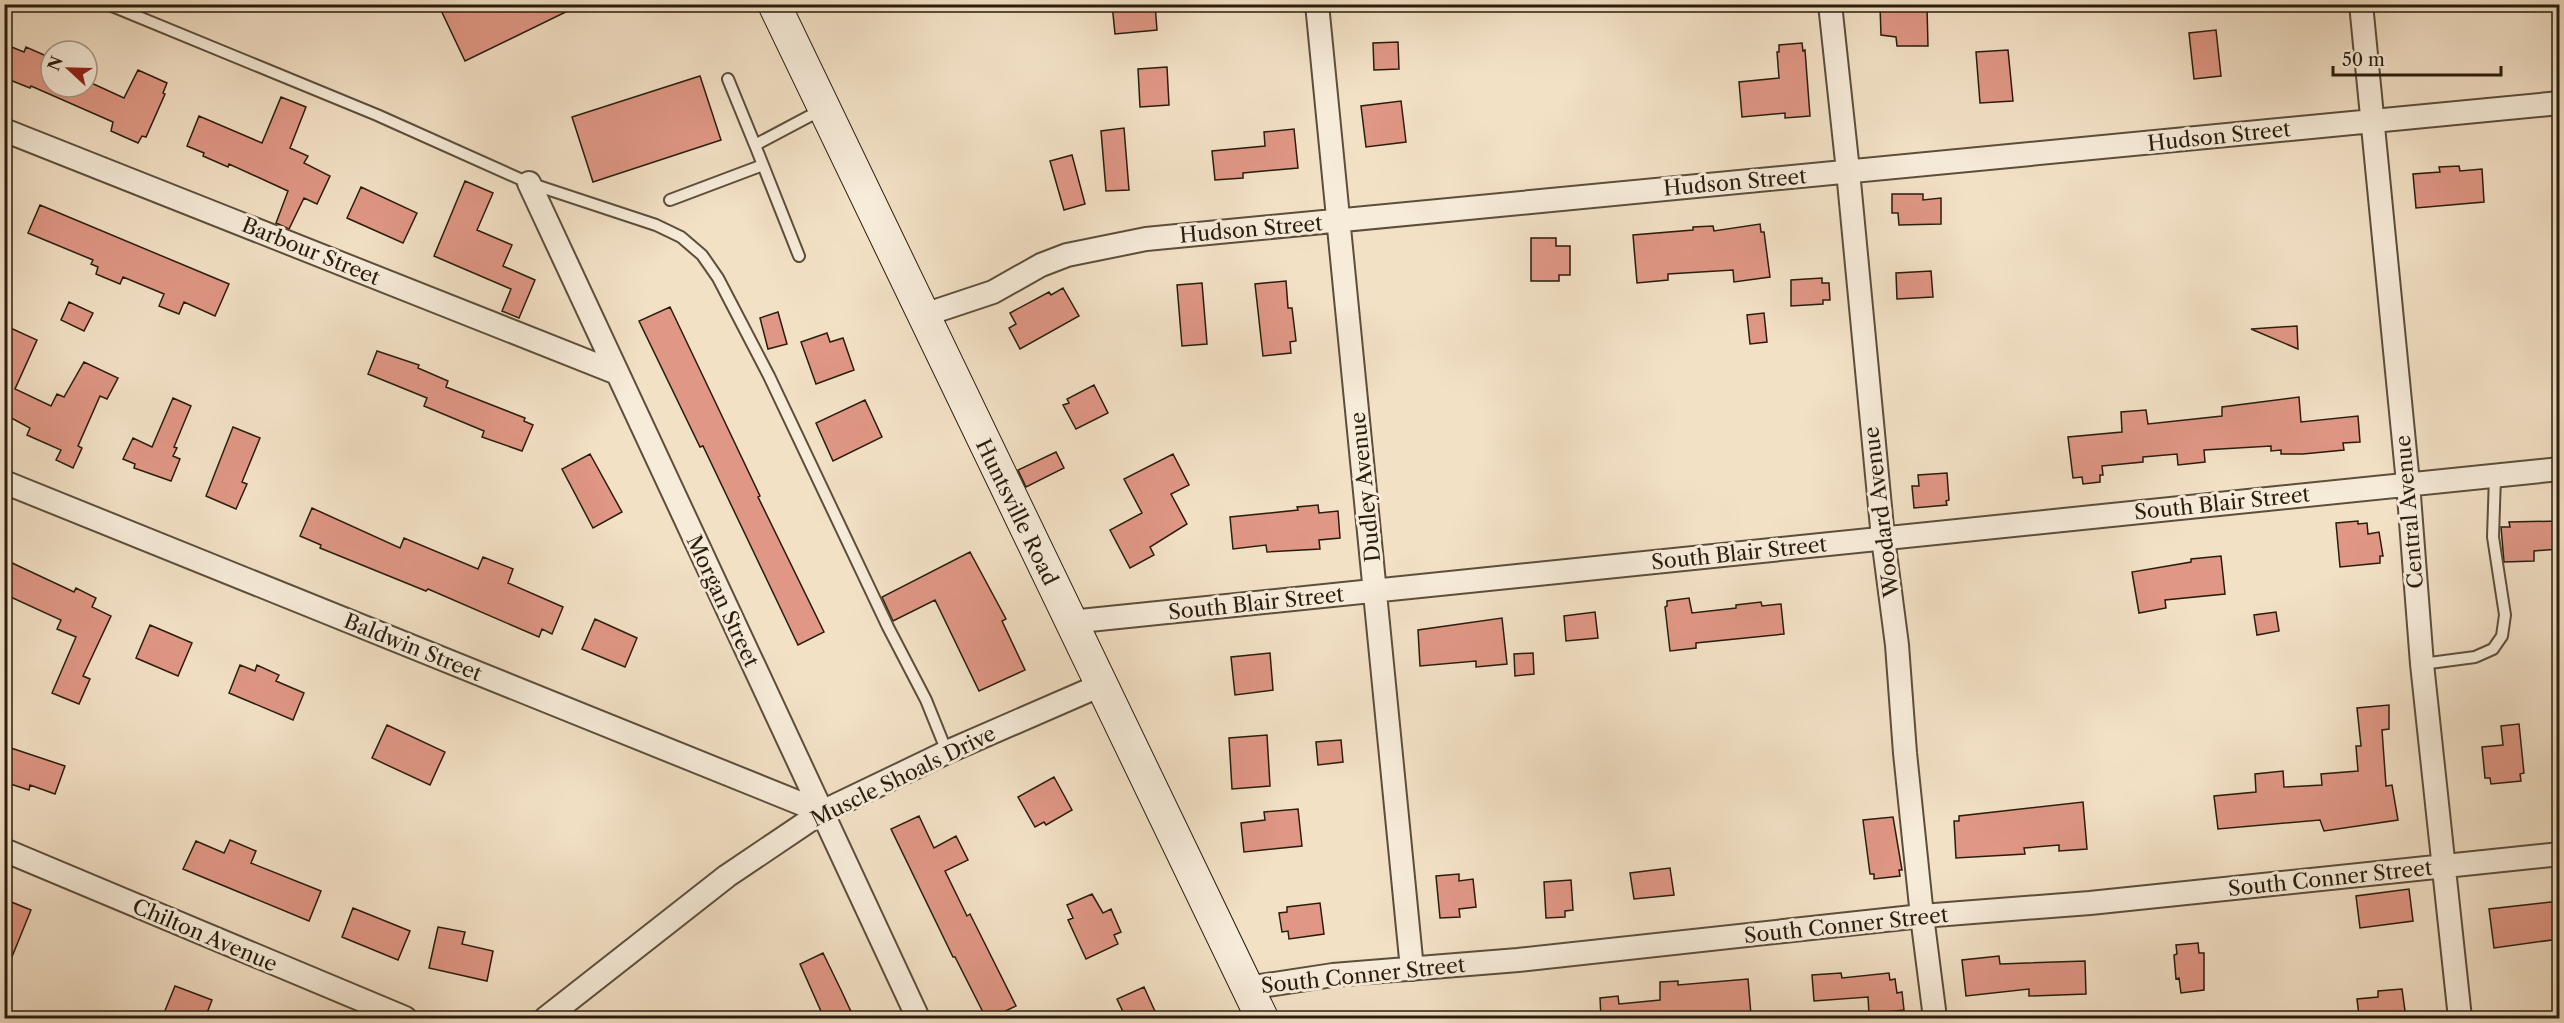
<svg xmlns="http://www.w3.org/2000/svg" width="2564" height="1023" viewBox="0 0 2564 1023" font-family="'Libre Caslon Text',serif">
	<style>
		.building { fill: #e09785; stroke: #291d0d; stroke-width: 1.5 }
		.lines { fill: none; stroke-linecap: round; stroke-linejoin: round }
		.service-casing { stroke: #5c4e3b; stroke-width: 14 }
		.minor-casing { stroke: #5c4e3b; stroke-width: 26 }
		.secondary-casing { stroke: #291d0d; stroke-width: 34 }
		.service { stroke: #f7ecda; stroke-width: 10 }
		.minor { stroke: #f7ecda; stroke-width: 22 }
		.secondary { stroke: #f7ecda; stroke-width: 32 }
		.labels { text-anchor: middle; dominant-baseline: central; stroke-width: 6; stroke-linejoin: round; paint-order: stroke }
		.street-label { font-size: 21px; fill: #291d0d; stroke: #f7ecda }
	</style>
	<rect width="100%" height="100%" fill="#f3e1c6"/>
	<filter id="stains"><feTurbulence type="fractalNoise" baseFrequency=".00333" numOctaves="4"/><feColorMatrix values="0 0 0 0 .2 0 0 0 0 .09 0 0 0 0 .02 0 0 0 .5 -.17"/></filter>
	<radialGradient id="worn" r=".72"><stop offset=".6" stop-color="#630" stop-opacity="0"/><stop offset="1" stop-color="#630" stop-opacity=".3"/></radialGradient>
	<path class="building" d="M 438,4 L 582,4 L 465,61 Z
		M 1112,4 L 1155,4 L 1157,30 L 1115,34 Z
		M 1889,4 L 1927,7 L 1928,46 L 1897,46 L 1896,37 L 1881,35 L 1880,6 Z
		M 2216,30 L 2221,76 L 2194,79 L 2189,33 Z
		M 1398,42 L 1399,69 L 1374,70 L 1373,43 Z
		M 1802,43 L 1803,51 L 1805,50 L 1810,116 L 1785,118 L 1785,113 L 1742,117 L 1739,82 L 1779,78 L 1777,52 L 1779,52 L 1779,45 Z
		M 4,44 L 24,52 L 26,47 L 51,58 L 51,87 L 87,87 L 87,81 L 124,98 L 138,70 L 167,83 L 163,93 L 165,94 L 146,137 L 142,136 L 138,143 L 111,131 L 113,122 L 31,86 L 30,88 L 10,80 L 11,77 L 4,74 Z
		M 2008,50 L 2013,101 L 1980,103 L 1976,52 Z
		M 1167,67 L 1169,105 L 1140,107 L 1138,69 Z
		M 700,76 L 721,140 L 593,182 L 572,117 Z
		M 281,97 L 306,107 L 290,148 L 308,156 L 304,163 L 330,176 L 317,204 L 304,198 L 289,229 L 276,223 L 288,191 L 229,164 L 228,167 L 203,156 L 204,153 L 187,146 L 199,116 L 262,143 Z
		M 1401,101 L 1406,142 L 1366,147 L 1361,106 Z
		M 1124,128 L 1129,190 L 1106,191 L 1101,131 Z
		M 1294,129 L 1298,168 L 1243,173 L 1243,178 L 1215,180 L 1212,151 L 1265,146 L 1264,132 Z
		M 1072,155 L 1085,204 L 1064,210 L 1050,161 Z
		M 2459,166 L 2460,171 L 2482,169 L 2484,202 L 2416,208 L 2413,174 L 2440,172 L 2439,167 Z
		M 465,181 L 493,193 L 477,230 L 512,245 L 503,266 L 535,280 L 519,318 L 502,311 L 511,289 L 434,256 Z
		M 361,187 L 417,213 L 403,243 L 347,218 Z
		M 1892,194 L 1923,194 L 1923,200 L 1941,198 L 1941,224 L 1899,225 L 1898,213 L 1892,213 Z
		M 40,205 L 229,284 L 215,316 L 184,302 L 179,314 L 159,306 L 164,294 L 123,277 L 120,284 L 96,274 L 98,267 L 91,264 L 93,260 L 28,233 Z
		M 1760,224 L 1761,232 L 1764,232 L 1770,277 L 1734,282 L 1733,270 L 1668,274 L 1668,280 L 1637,283 L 1633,235 L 1693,230 L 1693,227 L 1713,226 L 1714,231 Z
		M 1531,238 L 1556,238 L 1556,246 L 1570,246 L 1570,275 L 1559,275 L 1559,281 L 1531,281 Z
		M 1931,271 L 1933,297 L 1897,299 L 1896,273 Z
		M 1822,278 L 1822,283 L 1829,283 L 1830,300 L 1823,300 L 1823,304 L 1791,306 L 1791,280 Z
		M 1286,281 L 1288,308 L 1292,308 L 1296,341 L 1290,342 L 1291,353 L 1263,356 L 1255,284 Z
		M 1202,283 L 1207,344 L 1182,346 L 1177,285 Z
		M 1063,288 L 1079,316 L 1020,349 L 1009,328 L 1016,324 L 1010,313 L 1049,292 L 1051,295 Z
		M 69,302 L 93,313 L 84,331 L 61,320 Z
		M 670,307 L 760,496 L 758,497 L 824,632 L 798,645 L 703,446 L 700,447 L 639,321 Z
		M 778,312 L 787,344 L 768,349 L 760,318 Z
		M 1764,313 L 1767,342 L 1750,344 L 1747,315 Z
		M 4,325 L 37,340 L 15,389 L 51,406 L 57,394 L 64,397 L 84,362 L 118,378 L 107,399 L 100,396 L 78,446 L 82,448 L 73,468 L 56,460 L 61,450 L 27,435 L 30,428 L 4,414 Z
		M 2297,326 L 2298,349 L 2251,329 Z
		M 827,333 L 830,342 L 843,338 L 854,370 L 816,384 L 801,342 Z
		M 377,351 L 419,365 L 418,368 L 448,381 L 446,387 L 525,418 L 524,421 L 533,425 L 522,451 L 482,437 L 484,431 L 424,406 L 427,398 L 368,374 Z
		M 1094,385 L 1108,413 L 1076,429 L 1063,405 L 1069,403 L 1067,399 Z
		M 2299,397 L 2301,422 L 2358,416 L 2360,442 L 2343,443 L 2344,450 L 2303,454 L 2281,454 L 2281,450 L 2271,451 L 2271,446 L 2204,450 L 2205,462 L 2178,465 L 2177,454 L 2143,457 L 2143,462 L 2102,466 L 2103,475 L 2100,475 L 2100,482 L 2083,484 L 2082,477 L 2073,478 L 2068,437 L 2122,432 L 2121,412 L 2146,410 L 2148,424 L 2222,416 L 2222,407 Z
		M 173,398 L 191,406 L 174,447 L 177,448 L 173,456 L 180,459 L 171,481 L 134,468 L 135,464 L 123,459 L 133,438 L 152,447 Z
		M 865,400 L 882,437 L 833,461 L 816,423 Z
		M 233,427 L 260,438 L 242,482 L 247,484 L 236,509 L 206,496 Z
		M 1056,452 L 1064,468 L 1026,487 L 1018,470 Z
		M 590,454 L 622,512 L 593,528 L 562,469 Z
		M 1173,454 L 1189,485 L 1171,494 L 1187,524 L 1150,547 L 1154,555 L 1130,568 L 1110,530 L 1142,513 L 1124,479 Z
		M 1947,473 L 1949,500 L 1946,501 L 1947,505 L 1914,508 L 1912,486 L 1919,486 L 1918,475 Z
		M 1318,505 L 1319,513 L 1338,511 L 1340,538 L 1319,540 L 1320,549 L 1267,552 L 1266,545 L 1233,549 L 1230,517 L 1298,510 L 1297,507 Z
		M 312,508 L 400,548 L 404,538 L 478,569 L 483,557 L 513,569 L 508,583 L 563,607 L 552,634 L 542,629 L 539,637 L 428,589 L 426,591 L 320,548 L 321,545 L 300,536 Z
		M 2358,521 L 2358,524 L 2367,523 L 2368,534 L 2379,532 L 2383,556 L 2380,556 L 2380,563 L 2340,567 L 2336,523 Z
		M 2559,521 L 2559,549 L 2534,551 L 2534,561 L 2504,562 L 2501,527 L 2510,527 L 2509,522 Z
		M 970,552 L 1006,619 L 1002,621 L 1025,670 L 979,691 L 935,600 L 893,621 L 882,597 Z
		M 2221,556 L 2225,594 L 2165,600 L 2166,608 L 2139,613 L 2132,572 L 2191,562 L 2191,559 Z
		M 10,562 L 74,592 L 76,588 L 96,598 L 92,607 L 111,616 L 83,676 L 90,679 L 79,704 L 52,693 L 76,637 L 57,629 L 61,620 L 4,594 L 4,574 Z
		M 1689,598 L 1692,613 L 1736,608 L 1736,605 L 1761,602 L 1762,606 L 1781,604 L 1784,634 L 1696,643 L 1696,648 L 1670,651 L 1665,607 L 1667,606 L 1667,601 Z
		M 1595,612 L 1598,638 L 1566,641 L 1564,616 Z
		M 2276,612 L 2279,631 L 2257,635 L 2254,615 Z
		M 1502,618 L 1507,664 L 1476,667 L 1476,661 L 1420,666 L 1418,630 Z
		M 595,619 L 637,638 L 625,667 L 582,649 Z
		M 150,625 L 192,643 L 178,676 L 136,658 Z
		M 1270,653 L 1273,690 L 1235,695 L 1231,657 Z
		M 1533,653 L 1534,674 L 1515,676 L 1514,654 Z
		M 240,665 L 255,671 L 257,665 L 279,675 L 276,681 L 304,693 L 293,720 L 229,693 Z
		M 2389,705 L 2389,729 L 2382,730 L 2386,786 L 2392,785 L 2398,820 L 2324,831 L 2320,820 L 2218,829 L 2214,796 L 2256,792 L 2255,774 L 2283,771 L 2284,787 L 2322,785 L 2321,774 L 2358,771 L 2356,746 L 2361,746 L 2357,708 Z
		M 2519,724 L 2524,773 L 2520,774 L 2521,781 L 2491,784 L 2490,778 L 2485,778 L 2482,747 L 2503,745 L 2501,726 Z
		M 387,725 L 445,752 L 430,785 L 372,758 Z
		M 1267,735 L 1270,786 L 1232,789 L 1229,738 Z
		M 1341,740 L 1343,762 L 1318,765 L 1316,742 Z
		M 11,748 L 65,766 L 55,794 L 30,785 L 29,790 L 4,782 L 4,768 Z
		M 1054,777 L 1072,810 L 1046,825 L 1044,822 L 1035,827 L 1018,797 Z
		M 2083,802 L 2087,849 L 2059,851 L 2059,845 L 2024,848 L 2025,854 L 1956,858 L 1954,821 L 1959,821 L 1959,816 Z
		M 1298,809 L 1302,846 L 1244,852 L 1241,823 L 1265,820 L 1264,812 Z
		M 919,816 L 934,848 L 956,836 L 968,860 L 945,871 L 967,916 L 970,914 L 1016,1006 L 991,1018 L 986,1018 L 955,957 L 953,957 L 891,829 Z
		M 1893,817 L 1902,870 L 1899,870 L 1900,876 L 1874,879 L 1874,874 L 1870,874 L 1863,820 Z
		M 230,840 L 256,851 L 251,863 L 321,891 L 309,921 L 183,869 L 196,841 L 224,853 Z
		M 1670,868 L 1674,895 L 1634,899 L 1630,873 Z
		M 1459,874 L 1459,881 L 1473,879 L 1476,907 L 1459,909 L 1460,917 L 1440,918 L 1436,876 Z
		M 1571,880 L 1573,910 L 1565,911 L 1565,917 L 1546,918 L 1544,882 Z
		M 2409,889 L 2413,921 L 2360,928 L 2356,896 Z
		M 1092,894 L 1103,913 L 1111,909 L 1121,932 L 1114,935 L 1118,944 L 1086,959 L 1068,920 L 1073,918 L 1067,905 Z
		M 4,899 L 31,910 L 5,974 L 4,974 Z
		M 2559,901 L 2559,939 L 2494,948 L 2489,909 Z
		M 1320,903 L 1324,934 L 1289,939 L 1288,931 L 1282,932 L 1279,913 L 1287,912 L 1287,907 Z
		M 353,908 L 410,931 L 398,960 L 342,937 Z
		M 438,927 L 465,932 L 462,944 L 493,951 L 487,981 L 429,968 Z
		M 2198,943 L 2199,953 L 2204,953 L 2204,990 L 2181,993 L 2179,978 L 2176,979 L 2174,955 L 2177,954 L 2176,945 Z
		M 823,953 L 841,990 L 854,1018 L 824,1018 L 800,964 Z
		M 1999,956 L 2000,964 L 2085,961 L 2086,994 L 2029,996 L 2029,989 L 1966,996 L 1962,960 Z
		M 1841,973 L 1842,978 L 1889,973 L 1890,980 L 1895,979 L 1897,993 L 1902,992 L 1904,1010 L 1869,1014 L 1868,997 L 1814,1001 L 1812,975 Z
		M 1748,979 L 1751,1015 L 1710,1018 L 1601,1018 L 1600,998 L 1618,996 L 1619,1004 L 1660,1000 L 1660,982 L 1678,981 L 1678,985 Z
		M 175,986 L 212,1000 L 205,1018 L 162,1018 Z
		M 1144,987 L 1158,1018 L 1126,1018 L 1117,999 Z
		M 2402,989 L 2406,1018 L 2380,1018 L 2379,1014 L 2359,1016 L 2357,999 L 2378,997 L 2378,991 Z"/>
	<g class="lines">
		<defs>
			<path id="service" d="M 107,4 L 377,115 L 529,183 L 656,225 L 681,237 L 702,255 L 718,278 L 769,376 L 888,627 L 926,700 L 947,752
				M 728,79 L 755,145
				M 670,200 L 763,165
				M 799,256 L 755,145 L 821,110
				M 2422,664 L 2475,657 L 2493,649 L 2502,636 L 2505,615 L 2493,537 L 2495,476"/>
			<path id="minor" d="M 1317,4 L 1412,969
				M 1830,4 L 1848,171 L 1883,538 L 1897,645 L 1905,753 L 1922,916 L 1935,1018
				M 2361,4 L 2408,483 L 2422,664 L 2460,1018
				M 4,130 L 617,373
				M 529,183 L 918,1018
				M 924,315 L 993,292 L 1041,265 L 1067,255 L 1146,239 L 2560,103
				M 4,482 L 822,812
				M 1070,622 L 2560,469
				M 4,850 L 405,1018
				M 1247,988 L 1333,975 L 1518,960 L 1922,916 L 2090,903 L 2560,854
				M 546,1018 L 727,876 L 822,812 L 947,752 L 1101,685"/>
			<path id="secondary" d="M 774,4 L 1262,1018"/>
		</defs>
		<use href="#service" class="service-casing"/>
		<use href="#minor" class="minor-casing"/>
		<use href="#secondary" class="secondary-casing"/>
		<use href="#service" class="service"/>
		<use href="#minor" class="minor"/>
		<use href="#secondary" class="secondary"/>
	</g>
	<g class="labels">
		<g class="street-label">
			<text transform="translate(2219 136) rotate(-6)">Hudson Street</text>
			<text transform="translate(1735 182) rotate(-5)">Hudson Street</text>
			<text transform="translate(1251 229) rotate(-5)">Hudson Street</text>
			<text transform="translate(311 251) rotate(22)">Barbour Street</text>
			<text transform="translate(1365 487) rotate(-96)">Dudley Avenue</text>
			<text transform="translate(2222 503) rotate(-6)">South Blair Street</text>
			<text transform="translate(1017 512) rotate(64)">Huntsville Road</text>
			<text transform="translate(1881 512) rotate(-97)">Woodard Avenue</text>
			<text transform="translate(2409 512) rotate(-95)">Central Avenue</text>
			<text transform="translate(1739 553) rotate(-6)">South Blair Street</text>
			<text transform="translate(723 601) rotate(65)">Morgan Street</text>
			<text transform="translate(1256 603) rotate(-6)">South Blair Street</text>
			<text transform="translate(413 647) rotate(22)">Baldwin Street</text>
			<text transform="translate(903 776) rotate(-26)">Muscle Shoals Drive</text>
			<text transform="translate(2330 878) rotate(-6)">South Conner Street</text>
			<text transform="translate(1846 925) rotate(-6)">South Conner Street</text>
			<text transform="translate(205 935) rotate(23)">Chilton Avenue</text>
			<text transform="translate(1363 975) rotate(-6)">South Conner Street</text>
		</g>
	</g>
	<rect width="2564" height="1023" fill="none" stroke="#f3e1c6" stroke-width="24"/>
	<rect x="6" y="6" width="2552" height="1011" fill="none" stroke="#291d0d" stroke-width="3"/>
	<rect x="12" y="12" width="2540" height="999" fill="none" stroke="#291d0d" stroke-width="1.5"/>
	<g transform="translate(69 69) rotate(292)"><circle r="28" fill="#f7ecda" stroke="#a59988" stroke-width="1.5"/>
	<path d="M0-4.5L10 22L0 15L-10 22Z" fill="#8f2418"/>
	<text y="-9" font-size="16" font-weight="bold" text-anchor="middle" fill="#291d0d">N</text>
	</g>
	<path d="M2333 66v9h168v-9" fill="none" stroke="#291d0d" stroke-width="3"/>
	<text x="2342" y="66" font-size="18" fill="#291d0d" stroke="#f7ecda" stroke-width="4.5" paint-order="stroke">50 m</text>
	<rect width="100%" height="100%" filter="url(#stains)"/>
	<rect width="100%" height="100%" fill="url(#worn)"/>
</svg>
